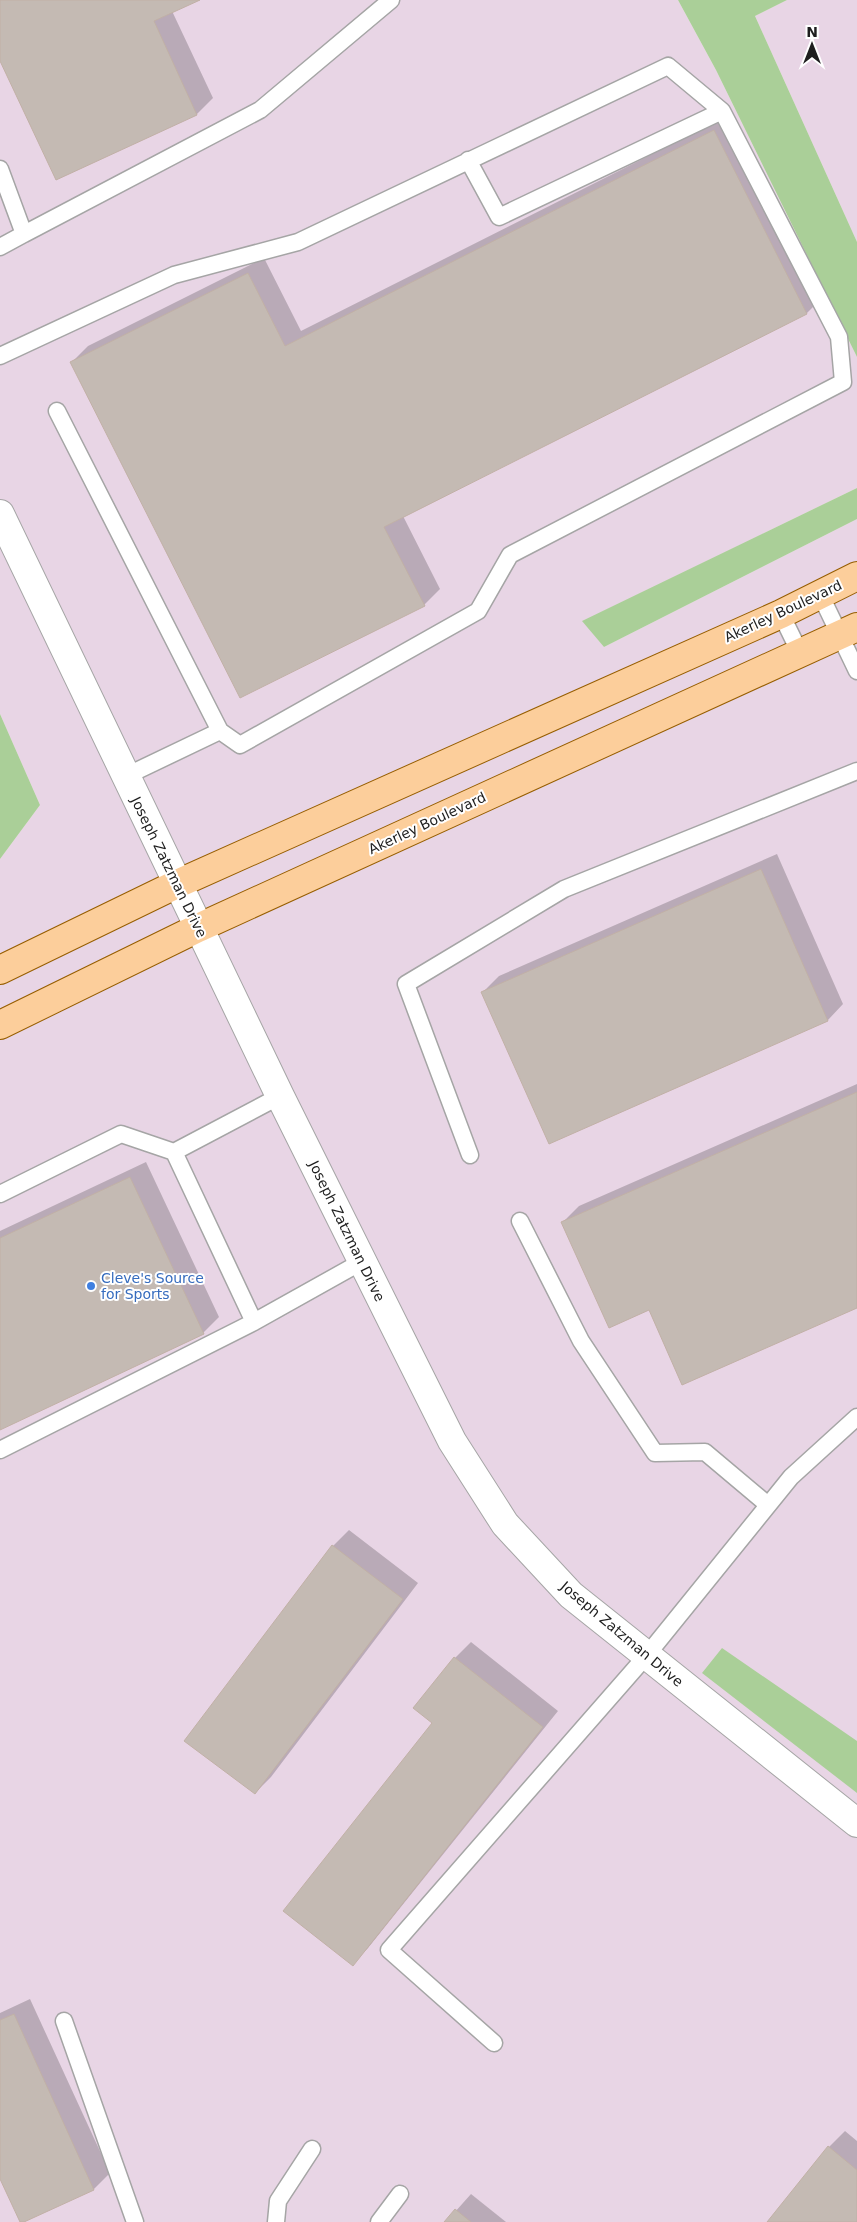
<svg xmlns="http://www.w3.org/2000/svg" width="857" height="2222" viewBox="0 0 857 2222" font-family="'DejaVu Sans',sans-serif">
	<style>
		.industrial { fill: #e8d5e5 }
		.forest { fill: #aacf98 }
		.shadow { fill: #0003 }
		.building { fill: #c4bab3; stroke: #c1b0a6 }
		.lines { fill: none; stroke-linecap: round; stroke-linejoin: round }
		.service-casing { stroke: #a5a5a5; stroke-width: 19 }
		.tertiary-casing { stroke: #a5a5a5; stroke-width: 30 }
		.primary-casing { stroke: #975e00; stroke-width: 30 }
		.service { stroke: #fff; stroke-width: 16 }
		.tertiary { stroke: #fff; stroke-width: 28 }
		.primary { stroke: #fcce9b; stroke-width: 28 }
		.shop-dot { fill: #3f7fe0; stroke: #fff; stroke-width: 2 }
		.labels { text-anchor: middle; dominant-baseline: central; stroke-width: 4; stroke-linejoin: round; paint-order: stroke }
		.street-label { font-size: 14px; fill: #1e1e1e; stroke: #fff }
		.shop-label { font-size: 14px; fill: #366cbe; stroke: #fff; text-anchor: start }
	</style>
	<rect width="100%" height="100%" fill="#efebe3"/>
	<path class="industrial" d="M 0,0 L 678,0 L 716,70 L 857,357 L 857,488 L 583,621 L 604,647 L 857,519 L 857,2222 L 0,2222 L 0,859 L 40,805 L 0,714 Z
		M 787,0 L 857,0 L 857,242 L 755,16 Z"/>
	<path class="forest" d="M 678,0 L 787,0 L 755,16 L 857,242 L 857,357 L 716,70 Z
		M 857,488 L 857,519 L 604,647 L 582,621 Z
		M 0,714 L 40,805 L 0,859 Z
		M 722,1648 L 857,1741 L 857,1793 L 702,1673 Z"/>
	<path class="shadow" d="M 0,0 L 197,0 L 172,11 L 213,98 L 197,114 L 57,179 L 0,58 Z
		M 730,115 L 823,297 L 807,313 L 403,516 L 440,589 L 424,605 L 72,362 L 88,346 L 264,258 L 301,331 Z
		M 777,854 L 843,1004 L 828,1020 L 550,1142 L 483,992 L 499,976 Z
		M 857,1084 L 857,1307 L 650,1309 L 563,1222 L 579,1206 Z
		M 146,1162 L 219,1317 L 203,1333 L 0,1428 L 0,1231 Z
		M 349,1530 L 418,1583 L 271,1777 L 255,1793 L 333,1546 Z
		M 471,1642 L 558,1711 L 368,1948 L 352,1964 L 455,1658 Z
		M 30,1999 L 110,2173 L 94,2189 L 21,2222 L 0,2176 L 0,2013 Z
		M 845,2131 L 857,2141 L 857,2222 L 768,2222 L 829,2147 Z
		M 471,2194 L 506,2222 L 446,2222 Z"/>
	<path class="building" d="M 0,0 L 200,0 L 154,21 L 197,115 L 56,180 L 0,61 Z
		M 714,130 L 807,314 L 384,527 L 425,606 L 240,698 L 70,362 L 248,273 L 285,346 Z
		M 761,869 L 828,1021 L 549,1144 L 481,992 Z
		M 857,1092 L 857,1308 L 682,1385 L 649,1310 L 609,1328 L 561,1222 Z
		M 130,1177 L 204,1334 L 0,1430 L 0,1238 Z
		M 332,1545 L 403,1599 L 255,1794 L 184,1741 Z
		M 454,1657 L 543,1727 L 353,1966 L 283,1911 L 432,1723 L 413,1708 Z
		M 14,2014 L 94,2190 L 24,2222 L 20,2222 L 0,2179 L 0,2020 Z
		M 828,2146 L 857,2170 L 857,2222 L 767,2222 Z
		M 455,2209 L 471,2222 L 444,2222 Z"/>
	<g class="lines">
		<defs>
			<path id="service" d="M 468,160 L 499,217 L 722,111
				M 0,169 L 24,234 L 0,247
				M 24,234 L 260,110 L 391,0
				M 0,356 L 174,275 L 298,242 L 668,66 L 722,111 L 839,337 L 843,382 L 510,555 L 478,611 L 240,745 L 220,731
				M 57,411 L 220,731 L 126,776
				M 820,594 L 857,671
				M 781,614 L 800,653
				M 174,1152 L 254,1322 L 363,1261
				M 470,1155 L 406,984 L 564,889 L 857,771
				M 0,1194 L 121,1134 L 174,1152 L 280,1096
				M 520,1221 L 581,1341 L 655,1453 L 705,1452 L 768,1505
				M 0,1450 L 254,1322
				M 64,2021 L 135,2222
				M 494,2043 L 389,1950 L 647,1655 L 791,1477 L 857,1417
				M 276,2222 L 278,2201 L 312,2149
				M 379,2222 L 400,2194"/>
			<path id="tertiary" d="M 0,514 L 280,1096 L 395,1327 L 452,1441 L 505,1524 L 571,1595 L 857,1823"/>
			<path id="primary" d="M 0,970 L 177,884 L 781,614 L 857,576
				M 0,1025 L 198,928 L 857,627"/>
		</defs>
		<use href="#service" class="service-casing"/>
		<use href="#tertiary" class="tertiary-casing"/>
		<use href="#primary" class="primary-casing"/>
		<use href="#service" class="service"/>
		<use href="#tertiary" class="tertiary"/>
		<use href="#primary" class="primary"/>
	</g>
	<circle class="shop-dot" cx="91" cy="1286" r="5"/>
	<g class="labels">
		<g class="street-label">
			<text transform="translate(783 611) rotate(-25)">Akerley Boulevard</text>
			<text transform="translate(427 823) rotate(-25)">Akerley Boulevard</text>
			<text transform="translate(169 867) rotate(64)">Joseph Zatzman Drive</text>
			<text transform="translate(347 1231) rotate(64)">Joseph Zatzman Drive</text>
			<text transform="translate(622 1634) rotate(40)">Joseph Zatzman Drive</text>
		</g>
		<g class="shop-label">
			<text x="101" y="1278">Cleve's Source<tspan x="101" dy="16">for Sports</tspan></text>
		</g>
	</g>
	<g transform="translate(812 45)" stroke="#ffffff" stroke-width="4" paint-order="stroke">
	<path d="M0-4L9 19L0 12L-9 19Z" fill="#1e1e1e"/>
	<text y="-8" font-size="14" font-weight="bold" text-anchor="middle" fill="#1e1e1e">N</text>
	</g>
</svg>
